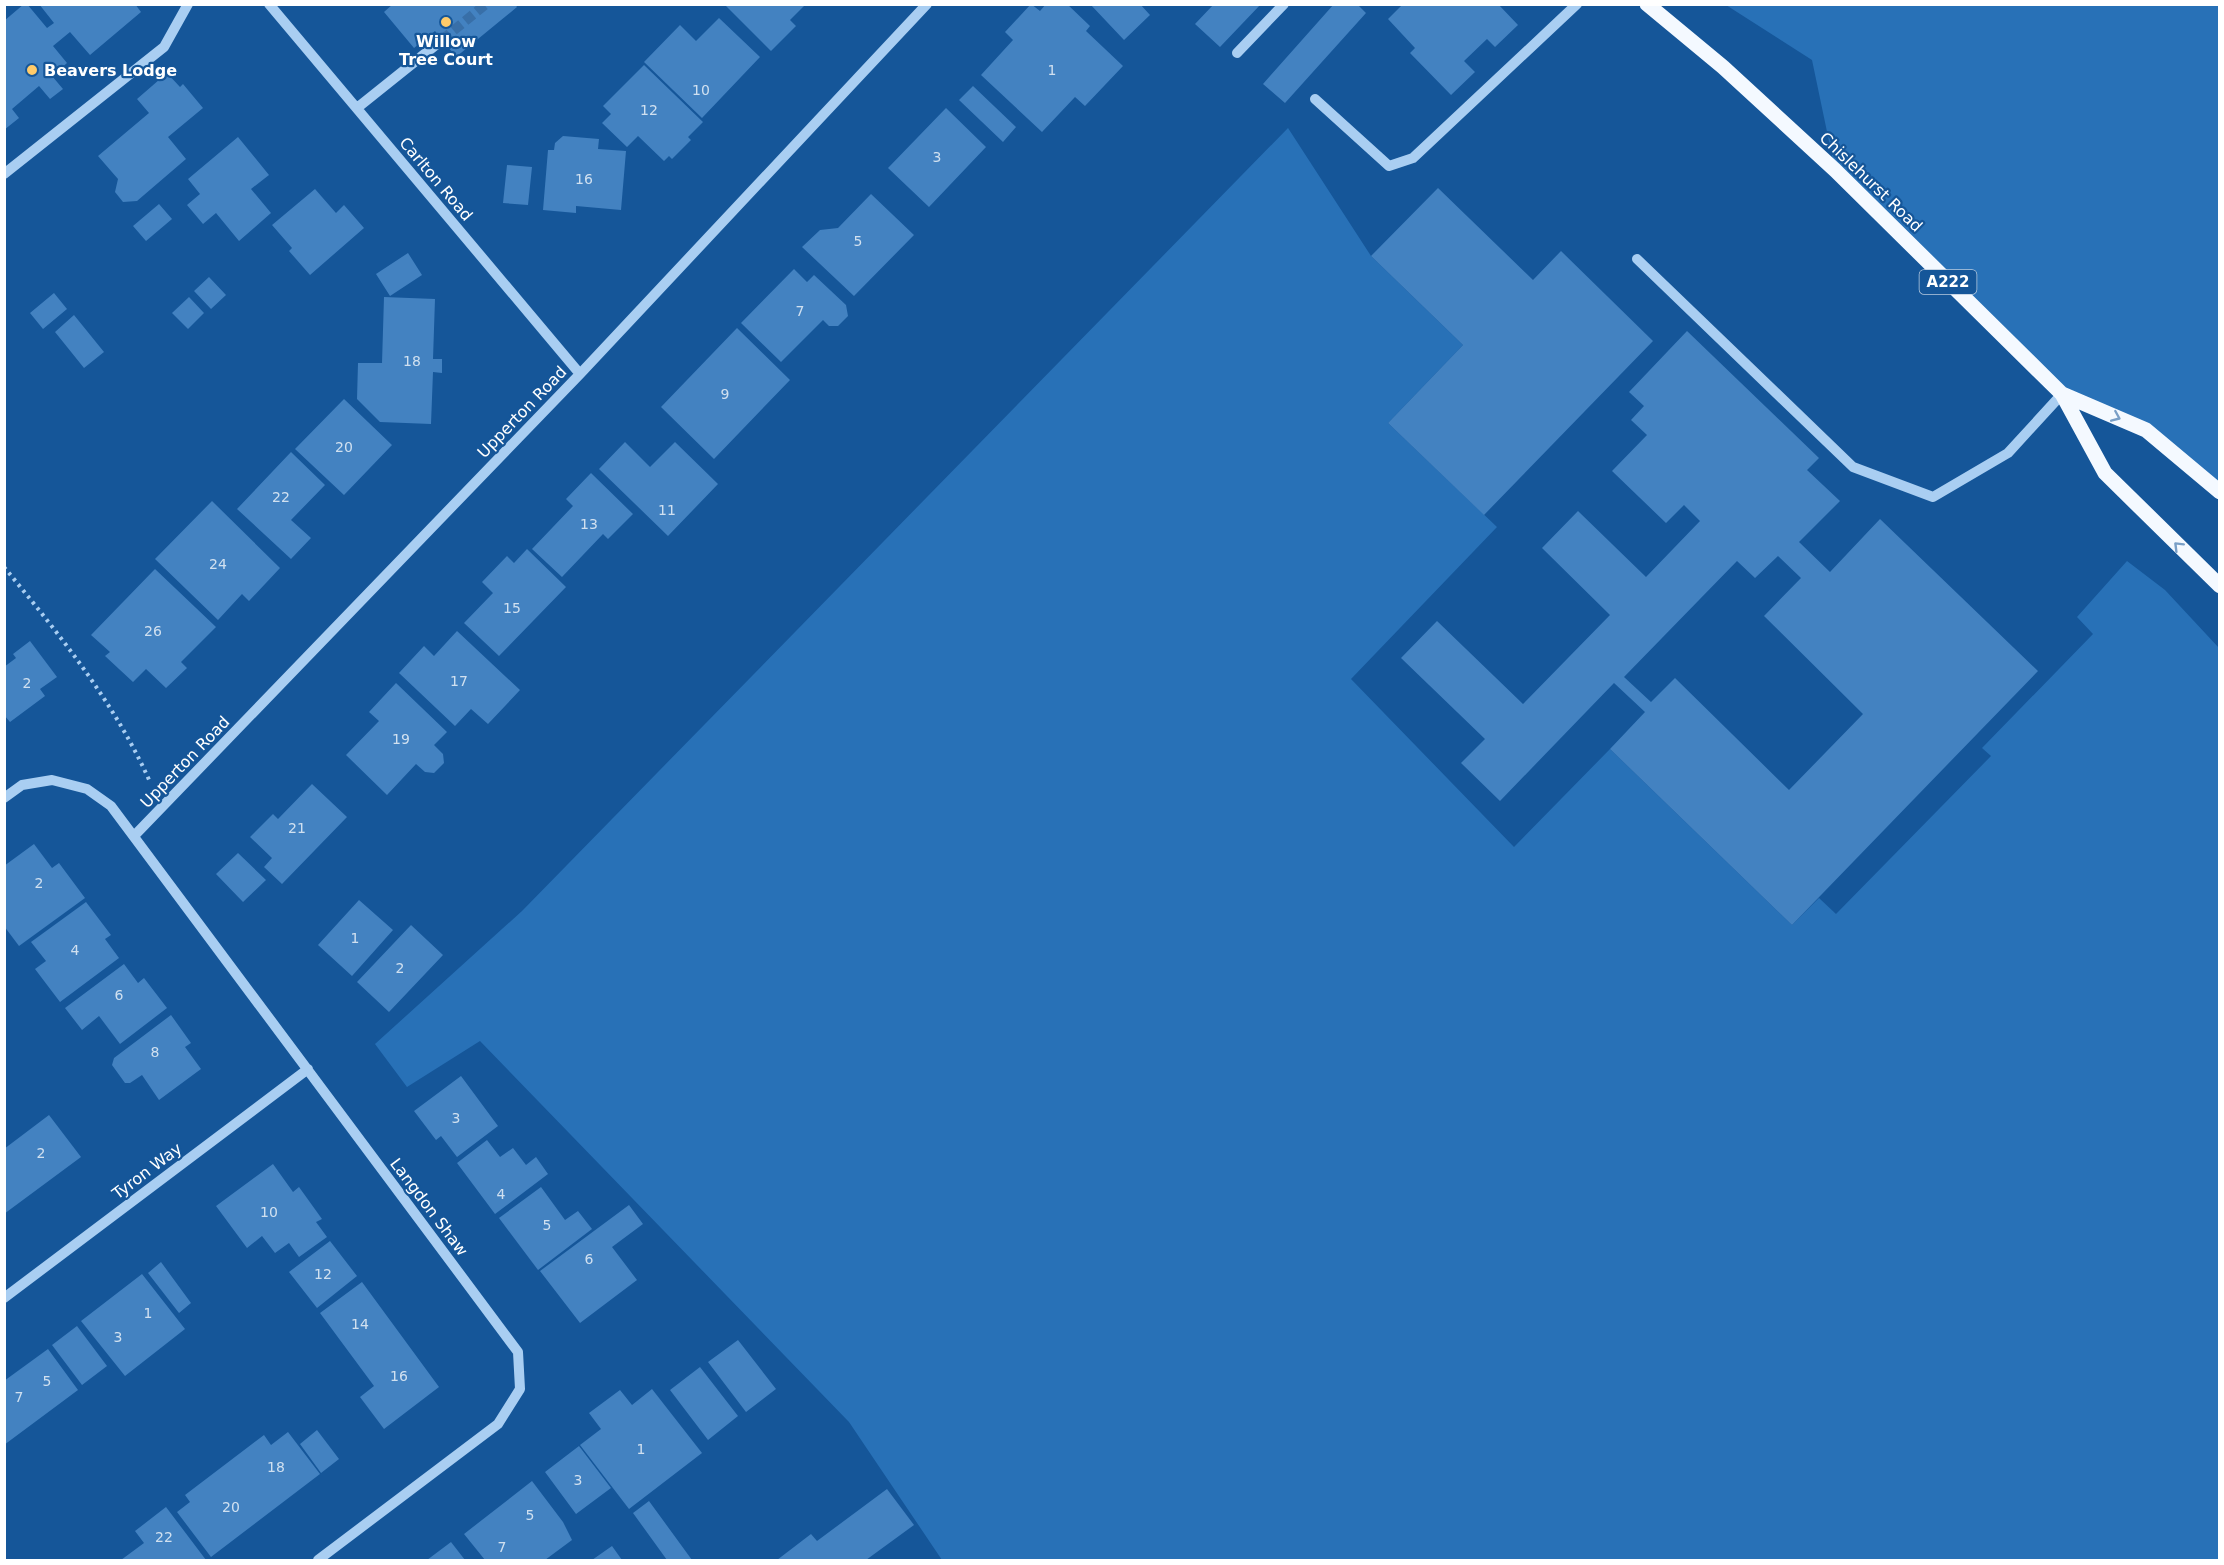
<svg xmlns="http://www.w3.org/2000/svg" width="2224" height="1565" viewBox="0 0 2224 1565" font-family="'DejaVu Sans',sans-serif">
	<style>
		.green { fill: #2871b7 }
		.building { fill: #4382c1; fill-rule: evenodd }
		.lines { fill: none; stroke-linecap: round; stroke-linejoin: round }
		.minor-tunnel { stroke: #386fa8; stroke-width: 10; stroke-dasharray: 10 5; stroke-linecap: butt }
		.path { stroke: #a9cef2; stroke-width: 4; stroke-dasharray: 3 4.5; stroke-linecap: butt }
		.minor { stroke: #a9cef2; stroke-width: 10 }
		.major { stroke: #f4f9ff; stroke-width: 15 }
		.oneway { stroke: #799fc7 }
		.poi-dot { fill: #ffcb6a; stroke: #155699; stroke-width: 2 }
		.labels { text-anchor: middle; dominant-baseline: central; stroke-width: 4.5; stroke-linejoin: round; paint-order: stroke }
		.number-label { font-size: 14px; fill: #d0e0f0 }
		.shield { fill: #155699; stroke: #b9cce0; stroke-width: 1.5 }
		.shield-label { font-size: 15px; font-weight: bold; fill: #fff }
		.poi-label { font-size: 16px; font-weight: bold; fill: #fff; stroke: #155699 }
		.street-label { font-size: 16px; fill: #fff; stroke: #155699 }
	</style>
	<rect width="100%" height="100%" fill="#155699"/>
	<path class="green" d="M 1726,5 L 2219,5 L 2219,492 L 2146,430 L 2062,394 L 1835,170 L 1812,60 Z
		M 1288,128 L 1371,256 L 1463,345 L 1388,423 L 1497,527 L 1351,679 L 1514,847 L 1610,749 L 1792,925 L 1819,898 L 1836,914 L 1991,756 L 1982,748 L 2093,634 L 2077,617 L 2127,561 L 2165,590 L 2219,648 L 2219,1560 L 942,1560 L 849,1422 L 480,1041 L 407,1087 L 375,1044 L 522,911 Z"/>
	<path class="building" d="M 24,4 L 27,4 L 47,28 L 54,23 L 39,4 L 135,4 L 141,12 L 90,55 L 70,32 L 53,46 L 67,63 L 52,76 L 63,89 L 50,99 L 39,86 L 12,109 L 19,118 L 4,130 L 4,21 Z
		M 393,4 L 515,4 L 517,7 L 456,57 L 435,31 L 414,48 L 384,12 Z
		M 724,4 L 806,4 L 790,20 L 796,26 L 771,51 Z
		M 1031,4 L 1040,11 L 1046,4 L 1067,4 L 1090,26 L 1086,31 L 1123,66 L 1085,106 L 1075,97 L 1042,132 L 981,75 L 1013,40 L 1005,32 Z
		M 1090,4 L 1140,4 L 1150,15 L 1124,40 Z
		M 1214,4 L 1261,4 L 1220,47 L 1195,24 Z
		M 1334,4 L 1357,4 L 1366,13 L 1285,103 L 1263,84 Z
		M 1403,4 L 1498,4 L 1518,25 L 1495,47 L 1487,39 L 1464,61 L 1475,72 L 1451,95 L 1410,53 L 1415,48 L 1388,19 Z
		M 719,18 L 760,57 L 702,118 L 644,62 L 680,25 L 696,41 Z
		M 644,65 L 703,122 L 688,137 L 691,140 L 672,159 L 669,156 L 664,161 L 638,136 L 627,147 L 602,123 L 611,114 L 603,106 Z
		M 167,73 L 180,87 L 183,84 L 203,108 L 168,137 L 186,159 L 137,201 L 123,202 L 115,192 L 118,179 L 98,156 L 149,113 L 137,99 Z
		M 973,86 L 1016,127 L 1003,142 L 959,100 Z
		M 946,108 L 986,147 L 929,207 L 888,168 Z
		M 563,136 L 599,139 L 598,149 L 626,151 L 621,210 L 576,206 L 576,213 L 543,210 L 548,150 L 554,150 L 555,143 Z
		M 238,137 L 269,175 L 251,189 L 271,213 L 239,241 L 216,213 L 203,224 L 187,205 L 200,194 L 188,179 Z
		M 507,165 L 532,167 L 528,205 L 503,203 Z
		M 1438,188 L 1533,280 L 1561,251 L 1653,341 L 1484,515 L 1388,423 L 1463,345 L 1371,256 Z
		M 315,189 L 336,213 L 344,205 L 364,228 L 310,275 L 289,251 L 292,248 L 272,225 Z
		M 871,194 L 914,235 L 854,296 L 802,247 L 820,230 L 838,228 Z
		M 159,204 L 172,219 L 146,241 L 133,226 Z
		M 408,253 L 422,275 L 390,296 L 376,274 Z
		M 794,269 L 807,282 L 814,275 L 846,305 L 848,316 L 838,326 L 829,326 L 823,320 L 781,362 L 741,323 Z
		M 209,277 L 226,295 L 211,309 L 194,291 Z
		M 54,293 L 67,309 L 43,329 L 30,313 Z
		M 189,297 L 204,313 L 188,329 L 172,313 Z
		M 384,297 L 435,299 L 433,359 L 442,359 L 442,373 L 433,372 L 431,424 L 380,422 L 357,399 L 358,363 L 382,363 Z
		M 74,315 L 104,352 L 84,368 L 55,332 Z
		M 737,328 L 790,380 L 714,459 L 661,407 Z
		M 1687,331 L 1819,458 L 1807,470 L 1840,501 L 1799,542 L 1830,572 L 1880,519 L 2038,671 L 1792,925 L 1610,749 L 1645,712 L 1614,683 L 1500,801 L 1461,763 L 1485,739 L 1401,658 L 1437,621 L 1523,704 L 1610,615 L 1542,548 L 1578,511 L 1646,577 L 1700,521 L 1684,505 L 1666,523 L 1612,471 L 1647,435 L 1631,420 L 1644,406 L 1629,392 ZM 1778,556 L 1801,578 L 1764,616 L 1863,714 L 1789,790 L 1675,678 L 1651,702 L 1624,677 L 1737,561 L 1755,578 Z
		M 344,399 L 392,445 L 344,495 L 295,449 Z
		M 625,442 L 650,467 L 675,442 L 718,484 L 668,536 L 599,469 Z
		M 291,452 L 325,485 L 291,520 L 311,538 L 291,559 L 237,509 Z
		M 591,473 L 633,514 L 608,539 L 603,534 L 562,577 L 532,549 L 573,506 L 566,499 Z
		M 212,501 L 280,568 L 249,601 L 242,594 L 218,620 L 155,559 Z
		M 527,549 L 566,587 L 499,656 L 464,623 L 493,593 L 482,582 L 507,556 L 514,563 Z
		M 155,569 L 216,627 L 181,662 L 187,668 L 166,688 L 146,669 L 133,682 L 105,656 L 110,652 L 91,635 Z
		M 457,631 L 520,690 L 488,724 L 471,709 L 455,726 L 399,673 L 424,646 L 434,656 Z
		M 30,641 L 57,677 L 40,689 L 45,696 L 10,722 L 4,715 L 4,667 L 16,658 L 13,654 Z
		M 396,683 L 447,732 L 434,745 L 443,754 L 444,763 L 434,773 L 425,772 L 416,764 L 387,795 L 346,755 L 379,721 L 369,712 Z
		M 312,784 L 347,817 L 282,884 L 264,867 L 272,858 L 250,837 L 273,814 L 278,819 Z
		M 34,844 L 52,868 L 59,863 L 85,898 L 19,946 L 4,926 L 4,866 Z
		M 238,853 L 266,880 L 243,902 L 216,874 Z
		M 359,900 L 393,930 L 352,976 L 318,945 Z
		M 86,902 L 111,935 L 105,939 L 119,958 L 60,1002 L 35,969 L 46,961 L 31,942 Z
		M 411,925 L 443,955 L 389,1012 L 357,982 Z
		M 124,964 L 138,983 L 144,978 L 167,1008 L 120,1044 L 99,1016 L 82,1030 L 65,1008 Z
		M 171,1015 L 191,1043 L 185,1047 L 201,1069 L 159,1100 L 142,1075 L 130,1083 L 125,1083 L 112,1065 L 114,1058 Z
		M 461,1076 L 498,1126 L 457,1157 L 441,1136 L 436,1140 L 414,1111 Z
		M 49,1115 L 81,1157 L 4,1214 L 4,1149 Z
		M 487,1140 L 500,1157 L 513,1148 L 526,1165 L 536,1157 L 548,1174 L 495,1214 L 457,1163 Z
		M 273,1164 L 293,1192 L 299,1187 L 322,1219 L 316,1222 L 327,1237 L 299,1257 L 289,1243 L 275,1253 L 262,1236 L 247,1248 L 216,1206 Z
		M 541,1187 L 565,1220 L 578,1211 L 592,1229 L 538,1270 L 499,1218 Z
		M 629,1205 L 643,1224 L 612,1247 L 637,1280 L 580,1323 L 540,1271 Z
		M 330,1241 L 357,1276 L 317,1308 L 289,1272 Z
		M 161,1262 L 191,1303 L 179,1313 L 148,1273 Z
		M 142,1274 L 185,1329 L 125,1376 L 81,1321 Z
		M 362,1282 L 439,1387 L 384,1429 L 360,1397 L 374,1386 L 320,1313 Z
		M 77,1326 L 107,1366 L 82,1385 L 52,1345 Z
		M 738,1340 L 776,1389 L 746,1412 L 708,1362 Z
		M 48,1349 L 78,1390 L 4,1445 L 4,1381 Z
		M 700,1367 L 738,1416 L 708,1440 L 670,1390 Z
		M 652,1389 L 702,1453 L 629,1509 L 580,1445 L 601,1429 L 589,1413 L 620,1390 L 632,1405 Z
		M 317,1430 L 339,1459 L 321,1473 L 300,1444 Z
		M 288,1432 L 320,1474 L 211,1557 L 177,1512 L 190,1502 L 185,1495 L 264,1435 L 271,1445 Z
		M 579,1446 L 611,1488 L 576,1514 L 545,1472 Z
		M 532,1481 L 563,1522 L 572,1540 L 545,1560 L 485,1560 L 464,1534 Z
		M 887,1489 L 914,1525 L 866,1560 L 777,1560 L 811,1534 L 817,1541 Z
		M 649,1501 L 692,1560 L 667,1560 L 633,1513 Z
		M 166,1507 L 206,1560 L 121,1560 L 144,1543 L 135,1531 Z
		M 451,1542 L 465,1560 L 427,1560 Z
		M 612,1546 L 622,1560 L 592,1560 Z"/>
	<g class="lines">
		<path class="minor-tunnel" d="M 442,40 L 486,4"/>
		<path class="path" d="M 4,567 C 59,634 115,703 150,782"/>
		<path class="minor" d="M 269,4 L 580,374
			M 1237,53 L 1284,4
			M 1315,99 L 1389,166 L 1413,158 L 1577,4
			M 357,108 L 442,40
			M 4,174 L 164,47 L 188,4
			M 1637,259 L 1853,467 L 1933,497 L 2008,453 L 2062,394
			M 4,798 L 22,785 L 52,780 L 87,789 L 111,806 L 518,1352 L 520,1389 L 498,1424 L 318,1560
			M 134,836 L 580,374 L 927,4
			M 4,1298 L 308,1069"/>
		<path class="major" d="M 1647,4 L 1723,67 L 1835,170 L 2062,394 L 2105,473 L 2220,586
			M 2062,394 L 2146,430 L 2220,492"/>
	</g>
	<defs><path id="oneway-chevron" d="M-2-3.5L2.5 0L-2 3.5" fill="none" stroke-width="1.6" stroke-linecap="round" stroke-linejoin="round" transform="scale(1.5)"/></defs>
	<g class="oneway">
		<use href="#oneway-chevron" transform="translate(2116 417) rotate(23)"/>
		<use href="#oneway-chevron" transform="translate(2178 546) rotate(-135)"/>
	</g>
	<g class="poi-dot">
		<circle cx="446" cy="22" r="6"/>
		<circle cx="32" cy="70" r="6"/>
	</g>
	<g class="labels">
		<g class="number-label">
			<text x="1052" y="70">1</text>
			<text x="701" y="90">10</text>
			<text x="649" y="110">12</text>
			<text x="937" y="157">3</text>
			<text x="584" y="179">16</text>
			<text x="858" y="241">5</text>
			<text x="800" y="311">7</text>
			<text x="412" y="361">18</text>
			<text x="725" y="394">9</text>
			<text x="344" y="447">20</text>
			<text x="281" y="497">22</text>
			<text x="667" y="510">11</text>
			<text x="589" y="524">13</text>
			<text x="218" y="564">24</text>
			<text x="512" y="608">15</text>
			<text x="153" y="631">26</text>
			<text x="459" y="681">17</text>
			<text x="27" y="683">2</text>
			<text x="401" y="739">19</text>
			<text x="297" y="828">21</text>
			<text x="39" y="883">2</text>
			<text x="355" y="938">1</text>
			<text x="75" y="950">4</text>
			<text x="400" y="968">2</text>
			<text x="119" y="995">6</text>
			<text x="155" y="1052">8</text>
			<text x="456" y="1118">3</text>
			<text x="41" y="1153">2</text>
			<text x="501" y="1194">4</text>
			<text x="269" y="1212">10</text>
			<text x="547" y="1225">5</text>
			<text x="589" y="1259">6</text>
			<text x="323" y="1274">12</text>
			<text x="148" y="1313">1</text>
			<text x="360" y="1324">14</text>
			<text x="118" y="1337">3</text>
			<text x="399" y="1376">16</text>
			<text x="47" y="1381">5</text>
			<text x="19" y="1397">7</text>
			<text x="641" y="1449">1</text>
			<text x="276" y="1467">18</text>
			<text x="578" y="1480">3</text>
			<text x="231" y="1507">20</text>
			<text x="530" y="1515">5</text>
			<text x="164" y="1537">22</text>
			<text x="502" y="1547">7</text>
		</g>
		<rect class="shield" x="1919.5" y="270" width="57" height="24" rx="4.5"/>
		<g class="shield-label">
			<text x="1948" y="282">A222</text>
		</g>
		<g class="poi-label">
			<text x="446" y="41">Willow<tspan x="446" dy="18">Tree Court</tspan></text>
			<text x="44" y="70" text-anchor="start">Beavers Lodge</text>
		</g>
		<g class="street-label">
			<text transform="translate(436 179) rotate(50)">Carlton Road</text>
			<text transform="translate(1871 182) rotate(44)">Chislehurst Road</text>
			<text transform="translate(522 412) rotate(-46)">Upperton Road</text>
			<text transform="translate(185 762) rotate(-46)">Upperton Road</text>
			<text transform="translate(147 1171) rotate(-37)">Tyron Way</text>
			<text transform="translate(429 1207) rotate(53)">Langdon Shaw</text>
		</g>
	</g>
	<rect width="2224" height="1565" fill="none" stroke="#ffffff" stroke-width="12"/>
</svg>
